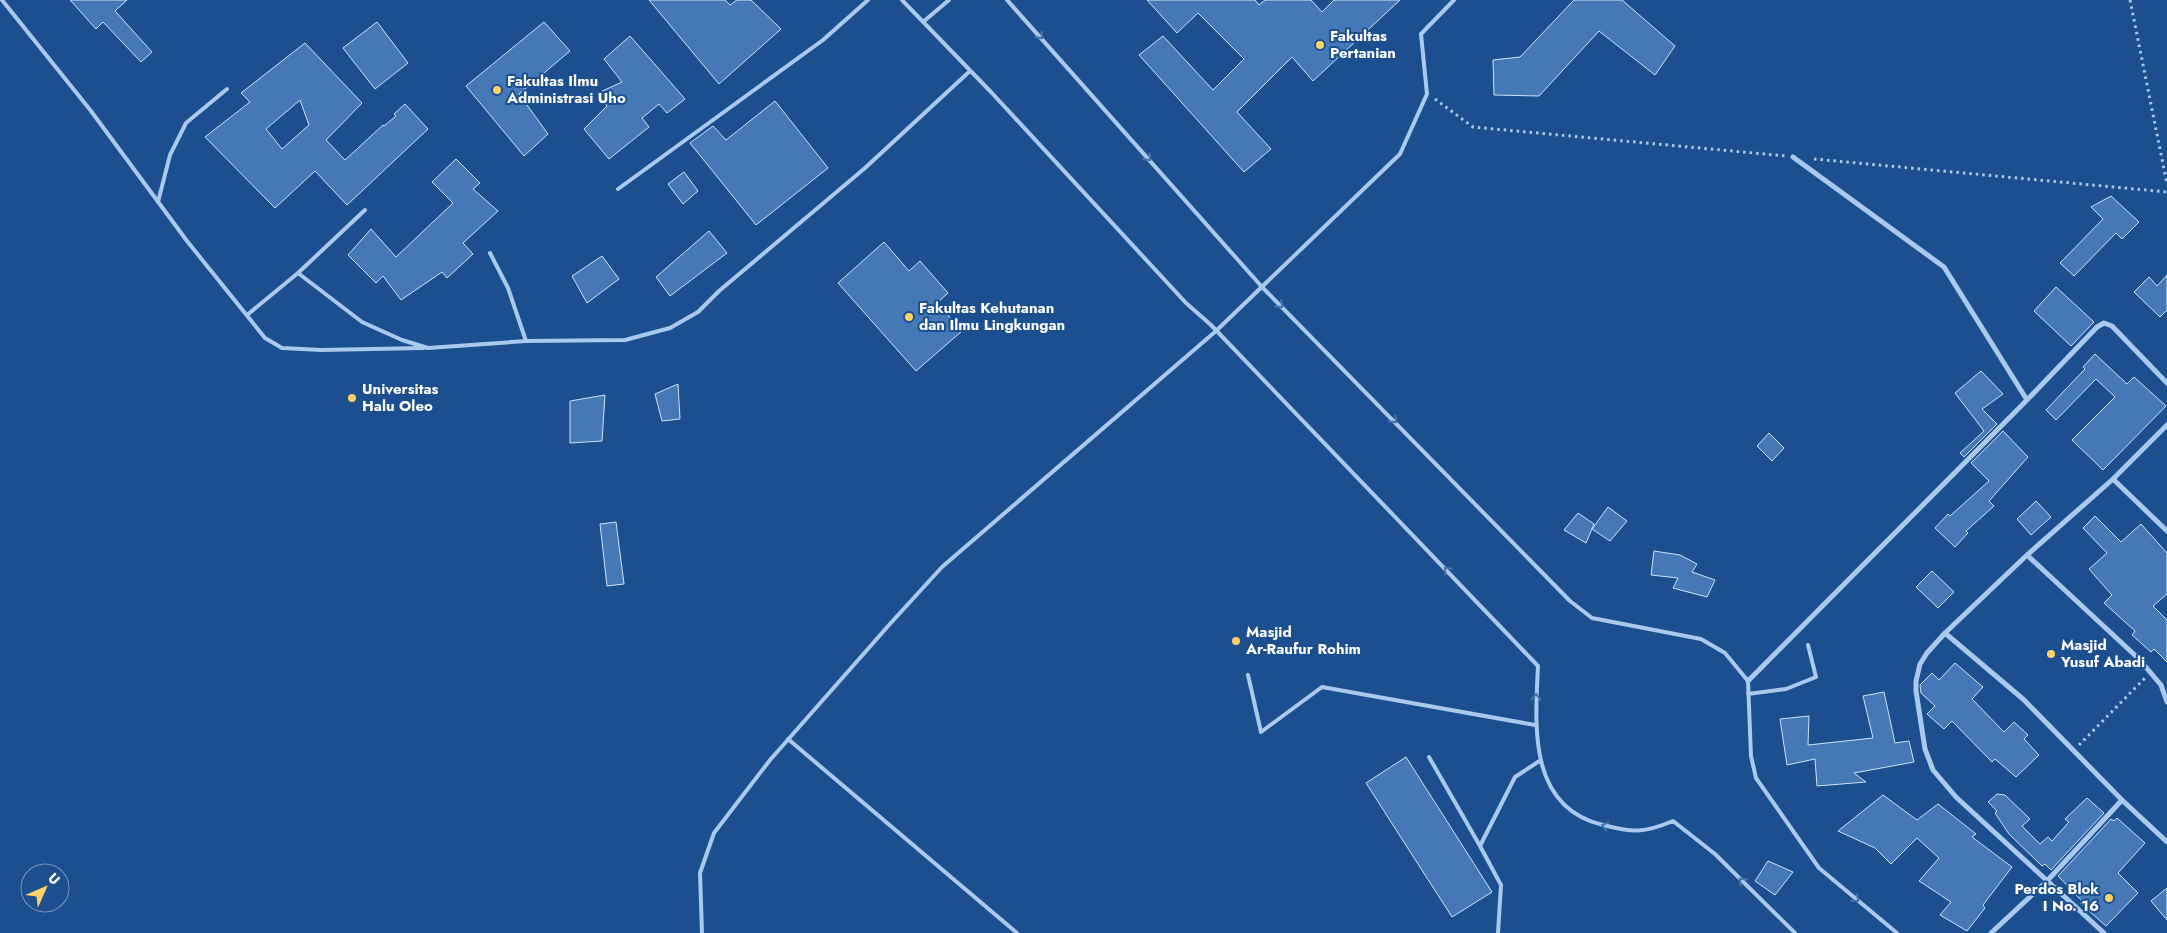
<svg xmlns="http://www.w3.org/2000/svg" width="2167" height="933" viewBox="0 0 2167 933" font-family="Jost,sans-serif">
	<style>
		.building { fill: #4478b7; stroke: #cfe3fa; fill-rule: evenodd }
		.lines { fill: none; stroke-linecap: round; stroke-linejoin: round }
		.path { stroke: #a9c9ee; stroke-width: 3; stroke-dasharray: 2.5 4; stroke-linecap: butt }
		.service { stroke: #a9c9ee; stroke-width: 4 }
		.minor { stroke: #a9c9ee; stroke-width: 5 }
		.oneway { stroke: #4674ac }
		.poi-dot { fill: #ffd166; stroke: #1b4f8f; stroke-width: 2 }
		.labels { text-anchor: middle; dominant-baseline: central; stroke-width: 4; stroke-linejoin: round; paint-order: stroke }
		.poi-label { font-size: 15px; font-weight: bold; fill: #fff; stroke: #1b4f8f; text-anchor: start }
	</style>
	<rect width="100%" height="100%" fill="#1b4f8f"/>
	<path class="building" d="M 70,0 L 127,0 L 115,11 L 152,52 L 141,62 L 103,22 L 96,29 Z
		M 649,0 L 725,0 L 730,5 L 737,0 L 751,0 L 781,29 L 719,84 Z
		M 1147,0 L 1255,0 L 1259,5 L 1265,0 L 1311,0 L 1322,12 L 1334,0 L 1400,0 L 1313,81 L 1292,57 L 1237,112 L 1271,149 L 1244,172 L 1139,55 L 1163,36 L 1213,90 L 1244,59 L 1198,13 L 1177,33 Z
		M 1574,0 L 1622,0 L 1675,46 L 1655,75 L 1599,31 L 1539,96 L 1494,95 L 1493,60 L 1520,57 Z
		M 377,22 L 408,63 L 375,89 L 343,48 Z
		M 544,22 L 570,51 L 519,94 L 548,134 L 524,156 L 466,86 Z
		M 630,36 L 685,99 L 667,113 L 659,104 L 642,118 L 649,127 L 609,159 L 584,129 L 607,106 L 598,93 L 622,82 L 604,59 Z
		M 305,43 L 362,103 L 326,140 L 345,160 L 383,125 L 384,126 L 396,116 L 394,114 L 405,104 L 428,129 L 347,205 L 315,171 L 275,208 L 205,137 L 250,102 L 241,93 ZM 300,100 L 309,125 L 282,149 L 266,129 Z
		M 775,101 L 828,168 L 756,225 L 690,143 L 713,126 L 726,140 Z
		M 456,159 L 480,183 L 473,189 L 498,211 L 463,243 L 473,254 L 447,278 L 442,272 L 401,300 L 383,276 L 376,283 L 348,255 L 371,229 L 396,257 L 453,203 L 432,182 Z
		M 684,172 L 698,191 L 683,204 L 668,184 Z
		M 2111,196 L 2139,222 L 2122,239 L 2116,233 L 2074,276 L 2060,263 L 2103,219 L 2091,207 Z
		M 709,231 L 727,253 L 670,296 L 656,277 Z
		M 884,242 L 909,271 L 920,261 L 948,293 L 937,303 L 962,331 L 916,371 L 838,283 Z
		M 602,256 L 619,279 L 587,303 L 572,276 Z
		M 2167,275 L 2167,310 L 2160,317 L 2134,292 L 2149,277 L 2157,286 Z
		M 2056,287 L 2094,322 L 2071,346 L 2034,311 Z
		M 2095,354 L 2127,384 L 2134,377 L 2166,406 L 2103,470 L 2072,440 L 2115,397 L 2096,379 L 2056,420 L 2046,410 L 2085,369 L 2083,367 Z
		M 1981,371 L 2003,394 L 1982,409 L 1997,424 L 1964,457 L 1960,453 L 1984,431 L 1955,393 Z
		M 678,384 L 680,419 L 662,421 L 655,394 Z
		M 605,395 L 602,441 L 570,443 L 570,401 Z
		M 2003,431 L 2028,457 L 1989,501 L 1994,506 L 1966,531 L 1968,533 L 1955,547 L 1935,528 L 1948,514 L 1950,516 L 1989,481 L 1971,463 Z
		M 1769,433 L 1784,448 L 1772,461 L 1757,446 Z
		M 2036,501 L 2051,517 L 2031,535 L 2017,519 Z
		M 1608,507 L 1627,521 L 1610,541 L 1592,529 Z
		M 1578,513 L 1594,524 L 1586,543 L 1564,530 Z
		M 2095,516 L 2121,542 L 2141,524 L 2167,553 L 2167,594 L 2153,606 L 2167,620 L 2167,662 L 2154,649 L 2151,652 L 2132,635 L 2135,631 L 2104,603 L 2112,595 L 2089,569 L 2107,553 L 2083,528 Z
		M 616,522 L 624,584 L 607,586 L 600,524 Z
		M 1654,551 L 1680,555 L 1697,564 L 1692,572 L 1715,580 L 1707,597 L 1673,588 L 1678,578 L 1651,575 Z
		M 1932,571 L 1954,592 L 1938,608 L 1916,587 Z
		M 1955,663 L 1983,687 L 1972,699 L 2004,732 L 2014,722 L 2028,735 L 2024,739 L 2039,755 L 2016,777 L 1995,759 L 1992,762 L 1952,721 L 1944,729 L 1927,714 L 1935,706 L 1921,693 L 1920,685 L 1932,673 L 1939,680 Z
		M 1884,692 L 1895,743 L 1909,741 L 1914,762 L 1854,773 L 1866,782 L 1817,786 L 1815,759 L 1787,765 L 1780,719 L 1809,716 L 1808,745 L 1873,738 L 1863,696 Z
		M 1406,757 L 1492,892 L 1452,917 L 1366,783 Z
		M 1997,794 L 2005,795 L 2030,819 L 2022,826 L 2040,844 L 2048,837 L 2052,841 L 2069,822 L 2065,819 L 2087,798 L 2104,813 L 2051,870 L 2045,864 L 2042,866 L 2009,834 L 1995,813 L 1997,811 L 1988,802 Z
		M 1883,795 L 1917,820 L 1938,804 L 1976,834 L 1972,837 L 2012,867 L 1983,905 L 1985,908 L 1967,931 L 1940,915 L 1951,902 L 1919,881 L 1939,858 L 1917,838 L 1891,864 L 1875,848 L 1838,831 Z
		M 2117,818 L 2145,843 L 2118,873 L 2138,893 L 2106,926 L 2080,903 L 2082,901 L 2058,876 L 2111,819 L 2114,821 Z
		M 1768,861 L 1793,872 L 1775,895 L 1755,881 Z
		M 2167,888 L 2167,920 L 2151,901 Z"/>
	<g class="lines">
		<path class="path" d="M 2130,0 L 2167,184
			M 1435,99 L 1473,127 L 1786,156
			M 1814,159 L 2167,192
			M 2079,745 L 2145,678"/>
		<path class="service" d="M 2,0 L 91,111 L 187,241 L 265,338 L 282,348 L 321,350 L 424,348
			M 902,0 L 991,92 L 1186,303 L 1211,325 L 1538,666 C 1535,727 1528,807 1603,825 C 1634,833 1644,833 1673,821 L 1715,854 L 1795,933
			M 1007,0 L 1262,287 L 1570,601 L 1592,618 L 1701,639 L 1725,653 L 1748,681 L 1751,756 L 1756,778 L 1819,868 L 1897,933
			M 923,22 L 949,0
			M 618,189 L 823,40 L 868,0
			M 158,202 L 170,155 L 186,123 L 227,89
			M 365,210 L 298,273 L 362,322 L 402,340 L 428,348 L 526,341 L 625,340 L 670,328 L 698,312 L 719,291 L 865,168 L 970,71
			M 490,253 L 508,288 L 526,341
			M 247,315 L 298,273
			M 1248,675 L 1261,732 L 1322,687 L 1535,725
			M 1748,694 L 1786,689 L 1816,677 L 1808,645
			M 788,739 L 1017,933
			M 1429,757 L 1480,846 L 1515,777 L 1541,760
			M 1480,846 L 1501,885 L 1498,933
			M 702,933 L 700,873 L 714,833 L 770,760 L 889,625 L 942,567 L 1216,331 L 1400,154 L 1427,94 L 1421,34 L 1454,0"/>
		<path class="minor" d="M 1793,157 L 1944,267 L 2027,400
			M 2167,425 L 2113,479 L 2027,555 L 2139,659 L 2161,685 L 2167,702
			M 2113,479 L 2167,531
			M 2027,555 L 1945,633 L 1927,653 L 1920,664 L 1916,681 L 1916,691 L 1925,749 L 1933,770 L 1956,797 L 2104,933
			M 1945,633 L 2023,699 L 2122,800
			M 1748,681 L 2027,400 L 2097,327 L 2104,323 L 2112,326 L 2167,383
			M 1991,933 L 2047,881 L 2122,800 L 2167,842"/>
	</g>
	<defs><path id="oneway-chevron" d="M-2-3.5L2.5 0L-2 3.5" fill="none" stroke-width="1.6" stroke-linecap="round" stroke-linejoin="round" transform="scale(1.25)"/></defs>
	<g class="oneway">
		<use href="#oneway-chevron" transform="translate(1040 36) rotate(48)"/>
		<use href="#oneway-chevron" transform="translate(1148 158) rotate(48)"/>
		<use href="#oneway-chevron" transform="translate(1280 305) rotate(45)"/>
		<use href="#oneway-chevron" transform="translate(1394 420) rotate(45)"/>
		<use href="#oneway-chevron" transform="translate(1447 570) rotate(-134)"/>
		<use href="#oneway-chevron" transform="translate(1536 697) rotate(-88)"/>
		<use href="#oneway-chevron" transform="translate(1605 826) rotate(-166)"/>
		<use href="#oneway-chevron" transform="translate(1742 881) rotate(-136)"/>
		<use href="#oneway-chevron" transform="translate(1856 899) rotate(40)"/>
	</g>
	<g class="poi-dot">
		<circle cx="1320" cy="45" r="5"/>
		<circle cx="497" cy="90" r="5"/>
		<circle cx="909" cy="317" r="5"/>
		<circle cx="352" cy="398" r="5"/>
		<circle cx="1236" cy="641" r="5"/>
		<circle cx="2051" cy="654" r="5"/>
		<circle cx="2109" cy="898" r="5"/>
	</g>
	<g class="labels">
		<g class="poi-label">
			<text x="1330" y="36">Fakultas<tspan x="1330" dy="17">Pertanian</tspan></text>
			<text x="507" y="81">Fakultas Ilmu<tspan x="507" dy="17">Administrasi Uho</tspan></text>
			<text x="919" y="308">Fakultas Kehutanan<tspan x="919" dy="17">dan Ilmu Lingkungan</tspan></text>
			<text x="362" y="389">Universitas<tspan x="362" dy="17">Halu Oleo</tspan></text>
			<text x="1246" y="632">Masjid<tspan x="1246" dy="17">Ar-Raufur Rohim</tspan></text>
			<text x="2061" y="645">Masjid<tspan x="2061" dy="17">Yusuf Abadi</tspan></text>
			<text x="2099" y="889" text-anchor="end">Perdos Blok<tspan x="2099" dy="17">I No. 16</tspan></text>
		</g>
	</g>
	<g transform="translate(45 888) rotate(45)"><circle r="24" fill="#1b4f8f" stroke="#7695bc"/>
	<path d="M0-4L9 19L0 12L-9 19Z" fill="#ffd166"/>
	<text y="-8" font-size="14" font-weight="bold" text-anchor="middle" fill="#ffffff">U</text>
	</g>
</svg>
